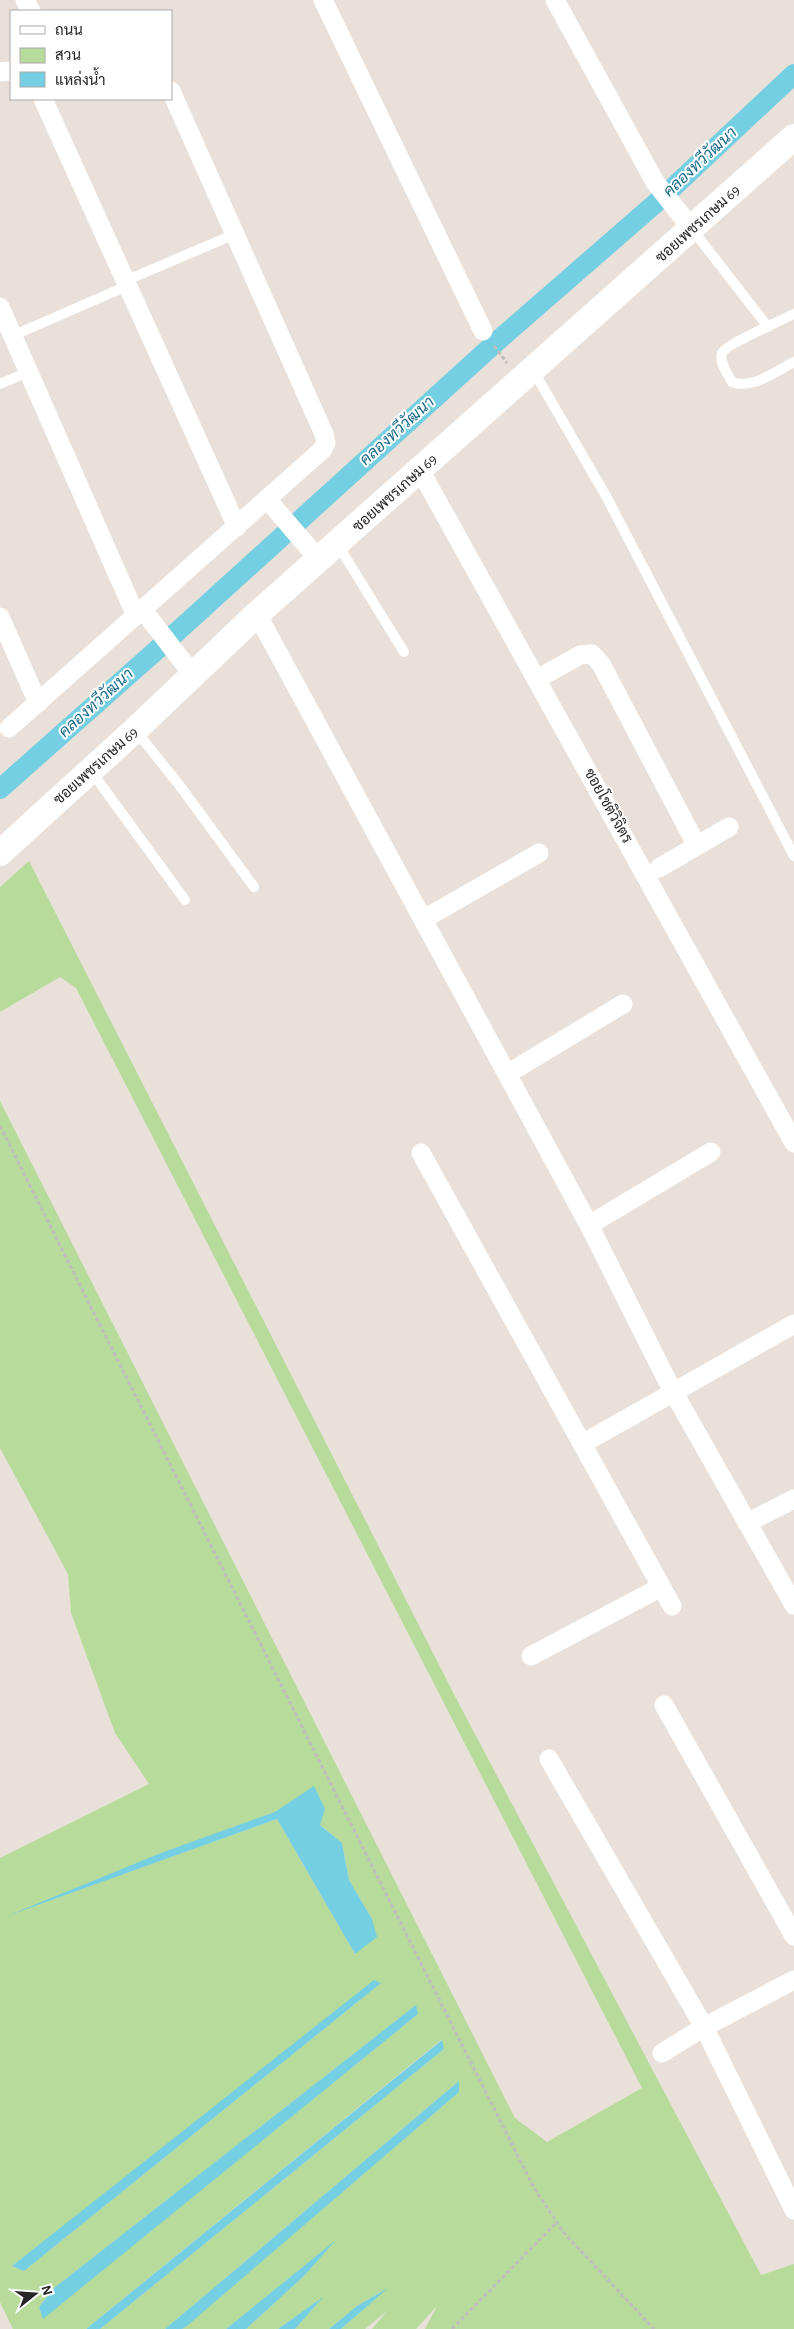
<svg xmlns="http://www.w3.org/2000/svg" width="794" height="2329" viewBox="0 0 794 2329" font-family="'Alegreya Sans',Sarabun,sans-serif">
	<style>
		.green { fill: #b6db9a; fill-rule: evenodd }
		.water { fill: #74cfe2 }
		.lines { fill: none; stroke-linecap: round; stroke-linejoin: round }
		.canal { stroke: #74cfe2; stroke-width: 20 }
		.path { stroke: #bebebe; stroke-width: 3; stroke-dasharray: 4 2.5; stroke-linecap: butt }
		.service { stroke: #fff; stroke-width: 10 }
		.minor { stroke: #fff; stroke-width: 19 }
		.secondary { stroke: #fff; stroke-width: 26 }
		.labels { text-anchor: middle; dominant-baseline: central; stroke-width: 4; stroke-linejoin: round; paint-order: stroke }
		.street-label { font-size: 15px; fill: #272727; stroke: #fff }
		.water-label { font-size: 16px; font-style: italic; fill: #196c89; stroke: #fff }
	</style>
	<rect width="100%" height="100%" fill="#e8e0d9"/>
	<path class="green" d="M 29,861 L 458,1702 L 761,2275 L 794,2264 L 794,2329 L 425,2329 L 437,2306 L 416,2329 L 372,2329 L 387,2311 L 365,2329 L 341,2329 L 385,2290 L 357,2306 L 329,2329 L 295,2329 L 321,2299 L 278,2329 L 246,2329 L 304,2276 L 333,2243 L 226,2329 L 182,2329 L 459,2092 L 459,2081 L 165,2329 L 100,2329 L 444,2049 L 441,2040 L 86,2329 L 13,2329 L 0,2302 L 0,1858 L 149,1784 L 115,1733 L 71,1613 L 68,1574 L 0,1448 L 0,1101 L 515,2118 L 547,2142 L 642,2088 L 76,988 L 60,977 L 0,1012 L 0,887 ZM 292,1801 L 342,1843 L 349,1880 L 372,1919 L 355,1954 L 277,1819 L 23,1910 L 275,1812 ZM 381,1983 L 24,2271 L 12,2266 ZM 415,2006 L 418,2014 L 43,2318 L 39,2307 L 54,2288 Z"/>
	<path class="water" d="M 314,1786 L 325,1809 L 320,1825 L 342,1843 L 349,1880 L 372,1919 L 377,1937 L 355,1954 L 277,1819 L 7,1916 L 161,1853 L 275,1812 Z
		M 374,1980 L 381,1983 L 24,2271 L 12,2266 Z
		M 416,2005 L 418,2014 L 43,2319 L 39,2307 L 54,2288 Z
		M 442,2040 L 444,2049 L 100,2329 L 86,2329 Z
		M 459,2081 L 459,2092 L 188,2325 L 182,2329 L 165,2329 Z
		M 336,2240 L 304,2276 L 246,2329 L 226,2329 Z
		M 388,2288 L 341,2329 L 329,2329 L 357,2306 Z
		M 323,2297 L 295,2329 L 278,2329 Z"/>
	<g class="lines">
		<path class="canal" d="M 0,789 L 168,640 L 494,344 L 665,195 L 794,74"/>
		<path class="path" d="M 494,346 L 507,363
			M 0,1126 L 534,2188 L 564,2233 L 654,2329
			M 452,2329 L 557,2222"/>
		<path class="service" d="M 692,229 L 768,327
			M 125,281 L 235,234
			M 794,314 C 782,320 725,345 722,353 C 719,363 728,374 732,382 C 752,390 776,371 794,362
			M 12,336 L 127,286
			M 533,370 L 606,496 L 794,856
			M 0,384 L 28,372
			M 338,545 L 404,652
			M 136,731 L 180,786 L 254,887
			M 91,771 L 185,900"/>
		<path class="minor" d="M 25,0 L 31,11
			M 323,0 L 483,331
			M 555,0 L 655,182 L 692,229
			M 0,72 L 11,71
			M 43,99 L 237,527
			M 0,307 L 136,616
			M 420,470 L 794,1143
			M 267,499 L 319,560
			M 143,610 L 193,675
			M 257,614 L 589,1225 L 670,1386 L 794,1605
			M 0,617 L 38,703
			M 537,679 L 580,655 L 592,654 L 601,664 L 697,846
			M 9,728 L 322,450 L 326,443 L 324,434 L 171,91
			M 659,868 L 729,827
			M 424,919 L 539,853
			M 507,1074 L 623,1004
			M 421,1153 L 672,1606
			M 589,1225 L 711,1152
			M 582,1444 L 794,1324
			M 747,1523 L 794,1499
			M 531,1656 L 661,1587
			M 664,1705 L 794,1936
			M 549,1759 L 704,2027 L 794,2210
			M 662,2053 L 704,2027 L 794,1980"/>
		<path class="secondary" d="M 0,853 L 135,730 L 257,614 L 794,137"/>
	</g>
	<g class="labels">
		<g class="street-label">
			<text transform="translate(698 224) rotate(-42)">ซอยเพชรเกษม 69</text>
			<text transform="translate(395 493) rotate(-42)">ซอยเพชรเกษม 69</text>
			<text transform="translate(96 766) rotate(-42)">ซอยเพชรเกษม 69</text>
			<text transform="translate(608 806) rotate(61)">ซอยโชติวิจิตร</text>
		</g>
		<g class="water-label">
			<text transform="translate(700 162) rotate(-43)">คลองทวีวัฒนา</text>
			<text transform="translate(397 431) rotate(-42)">คลองทวีวัฒนา</text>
			<text transform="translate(96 703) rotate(-42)">คลองทวีวัฒนา</text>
		</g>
	</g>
	<rect x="10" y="10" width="162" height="90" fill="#ffffff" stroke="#a9a9a9"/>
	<rect x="20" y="26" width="25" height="8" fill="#ffffff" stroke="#a9a9a9"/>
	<text x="55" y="35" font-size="15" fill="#272727">ถนน</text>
	<rect x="20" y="48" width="25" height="15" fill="#b6db9a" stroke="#a9a9a9"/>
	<text x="55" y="60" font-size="15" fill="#272727">สวน</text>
	<rect x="20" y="72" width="25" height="15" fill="#74cfe2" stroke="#a9a9a9"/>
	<text x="55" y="85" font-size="15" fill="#272727">แหล่งน้ำ</text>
	<g transform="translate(35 2294) rotate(73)" stroke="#ffffff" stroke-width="4" paint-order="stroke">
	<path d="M0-4L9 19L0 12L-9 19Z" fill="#272727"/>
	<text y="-8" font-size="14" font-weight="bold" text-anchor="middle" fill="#272727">N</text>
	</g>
</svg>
